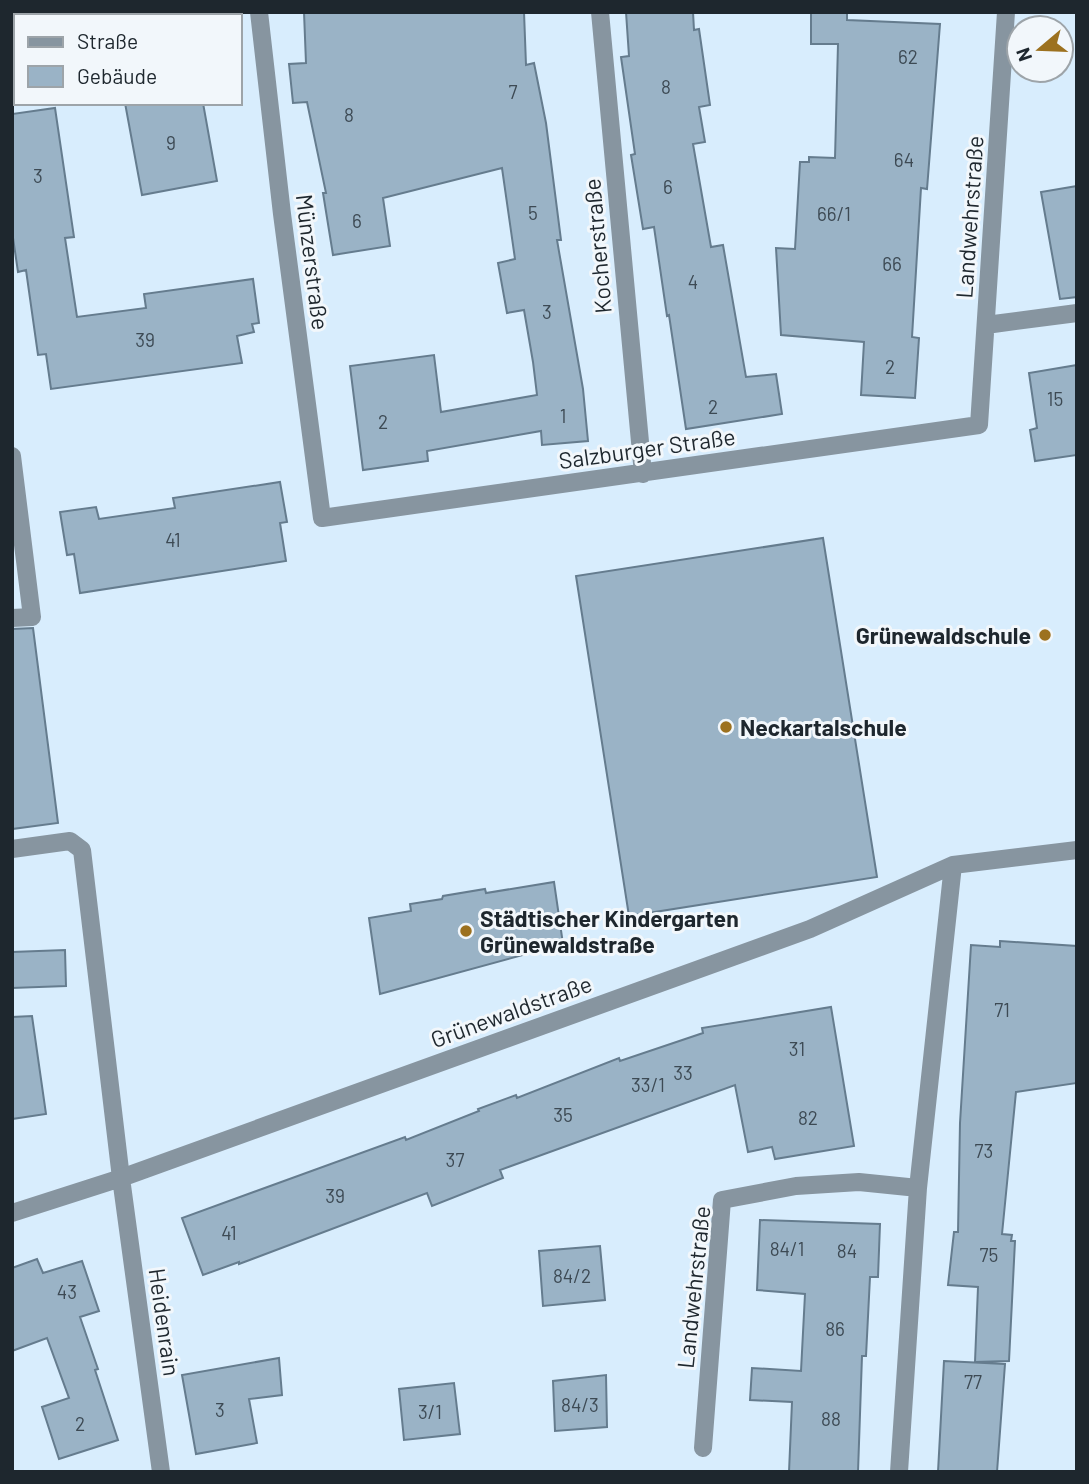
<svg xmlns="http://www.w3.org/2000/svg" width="1089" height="1484" viewBox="0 0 1089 1484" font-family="Barlow,sans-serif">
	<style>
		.building { fill: #9ab3c6; stroke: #657c8e; stroke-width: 2 }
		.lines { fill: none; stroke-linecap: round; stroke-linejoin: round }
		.service { stroke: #8795a0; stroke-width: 18 }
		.minor { stroke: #8795a0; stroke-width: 18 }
		.poi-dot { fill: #9c711f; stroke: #f2f7fb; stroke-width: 2.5 }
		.labels { text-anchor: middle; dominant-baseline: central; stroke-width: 6; stroke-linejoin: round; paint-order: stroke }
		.number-label { font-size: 19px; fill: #3d4a54 }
		.street-label { font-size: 23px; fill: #1e272e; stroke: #f2f7fb }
		.poi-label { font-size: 23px; font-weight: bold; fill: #1e272e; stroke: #f2f7fb; text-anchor: start }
	</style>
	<rect width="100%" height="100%" fill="#d8edfd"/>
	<path class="building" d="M 304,12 L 524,12 L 526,65 L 534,63 L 546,123 L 561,240 L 557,240 L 583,389 L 588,441 L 542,445 L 541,431 L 427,451 L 428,461 L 363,470 L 350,366 L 434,355 L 441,412 L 537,395 L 533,362 L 524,310 L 507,313 L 498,263 L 515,259 L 502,168 L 383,198 L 390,246 L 333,255 L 323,193 L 326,193 L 307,102 L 293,103 L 289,64 L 306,63 Z
		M 626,12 L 693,12 L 694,30 L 699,29 L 710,105 L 699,107 L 705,142 L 693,144 L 711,247 L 723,245 L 746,377 L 776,374 L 782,414 L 686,429 L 669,315 L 667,316 L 654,227 L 643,229 L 631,155 L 635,154 L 621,57 L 629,56 Z
		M 811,12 L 847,12 L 847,20 L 940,24 L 927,189 L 921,188 L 912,337 L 919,338 L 915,398 L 861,395 L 864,342 L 781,335 L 776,248 L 795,249 L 800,162 L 809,162 L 809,157 L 835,158 L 838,44 L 811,44 Z
		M 125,103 L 203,103 L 217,181 L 142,195 Z
		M 55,108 L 74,237 L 65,238 L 77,317 L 146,308 L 144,294 L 253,279 L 259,323 L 252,324 L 254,332 L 237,336 L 242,363 L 51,389 L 46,354 L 38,355 L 26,270 L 18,272 L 12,231 L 12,114 Z
		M 1077,186 L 1077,297 L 1060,299 L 1041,192 Z
		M 1077,365 L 1077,455 L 1035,461 L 1030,430 L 1037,428 L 1029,373 Z
		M 280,482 L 287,522 L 280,523 L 286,561 L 80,593 L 74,554 L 67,555 L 60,512 L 96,507 L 99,519 L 175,508 L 173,498 Z
		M 823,538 L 877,877 L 629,916 L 576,576 Z
		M 33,628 L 58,823 L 12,829 L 12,629 Z
		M 554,882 L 563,944 L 380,994 L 369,918 L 411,911 L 410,904 L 442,899 L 443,896 L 485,889 L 486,893 Z
		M 1000,941 L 1077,946 L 1077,1083 L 1016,1092 L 1002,1234 L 1012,1235 L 1011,1241 L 1015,1241 L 1009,1361 L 975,1362 L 978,1287 L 948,1285 L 954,1232 L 958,1232 L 960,1123 L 971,945 L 1000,947 Z
		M 65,950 L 66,986 L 12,988 L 12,952 Z
		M 831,1007 L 854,1146 L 775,1159 L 772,1147 L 748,1152 L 735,1085 L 500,1170 L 503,1178 L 432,1206 L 427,1193 L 239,1264 L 239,1262 L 203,1275 L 182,1218 L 405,1137 L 406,1140 L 479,1111 L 478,1109 L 516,1095 L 517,1098 L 619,1058 L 620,1061 L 703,1033 L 702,1028 Z
		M 32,1016 L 46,1114 L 12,1119 L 12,1017 Z
		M 760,1220 L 880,1224 L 878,1277 L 870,1277 L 866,1356 L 862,1356 L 858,1472 L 789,1472 L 792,1402 L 750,1400 L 752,1368 L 801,1371 L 805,1294 L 757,1290 Z
		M 600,1246 L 605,1300 L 543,1306 L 539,1251 Z
		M 37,1259 L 43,1273 L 82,1261 L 99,1311 L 80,1317 L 98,1369 L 95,1370 L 118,1440 L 59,1459 L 42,1407 L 69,1398 L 47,1338 L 12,1351 L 12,1268 Z
		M 279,1358 L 282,1395 L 249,1399 L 257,1443 L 196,1454 L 182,1375 Z
		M 944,1361 L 1005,1364 L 997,1472 L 938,1472 Z
		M 606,1375 L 607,1427 L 555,1431 L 553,1381 Z
		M 454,1383 L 460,1434 L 404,1440 L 399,1389 Z"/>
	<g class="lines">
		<path class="service" d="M 12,849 L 70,841 L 82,850 L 121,1178"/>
		<path class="minor" d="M 259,12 L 282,214 L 322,518 L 979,425 L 1006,12
			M 600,12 L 643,474
			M 986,325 L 1077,313
			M 12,456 L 32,617 L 12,618
			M 121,1178 L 161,1472
			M 12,1213 L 121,1178 L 810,929 L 953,865 L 1077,850
			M 703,1448 L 722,1200 L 796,1186 L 859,1182 L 918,1188
			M 899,1472 L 918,1188 L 953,865"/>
	</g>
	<g class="poi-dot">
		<circle cx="1045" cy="635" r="7"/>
		<circle cx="726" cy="727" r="7"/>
		<circle cx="466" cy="931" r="7"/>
	</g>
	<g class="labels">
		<g class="number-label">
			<text x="908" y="56">62</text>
			<text x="666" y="86">8</text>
			<text x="513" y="91">7</text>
			<text x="349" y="114">8</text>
			<text x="171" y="142">9</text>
			<text x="904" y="159">64</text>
			<text x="38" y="175">3</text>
			<text x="668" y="186">6</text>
			<text x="533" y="212">5</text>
			<text x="834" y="213">66/1</text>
			<text x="357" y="220">6</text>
			<text x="892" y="263">66</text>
			<text x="693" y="281">4</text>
			<text x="547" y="311">3</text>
			<text x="145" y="339">39</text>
			<text x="890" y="366">2</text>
			<text x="1055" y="398">15</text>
			<text x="713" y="406">2</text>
			<text x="563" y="415">1</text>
			<text x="383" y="421">2</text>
			<text x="173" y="539">41</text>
			<text x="1002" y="1009">71</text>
			<text x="797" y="1048">31</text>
			<text x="683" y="1072">33</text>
			<text x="648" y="1084">33/1</text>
			<text x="563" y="1114">35</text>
			<text x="808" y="1117">82</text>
			<text x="984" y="1150">73</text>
			<text x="455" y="1159">37</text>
			<text x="335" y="1195">39</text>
			<text x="229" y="1232">41</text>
			<text x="787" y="1248">84/1</text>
			<text x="847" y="1250">84</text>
			<text x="989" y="1254">75</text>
			<text x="572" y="1275">84/2</text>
			<text x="67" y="1291">43</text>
			<text x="835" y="1328">86</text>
			<text x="973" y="1381">77</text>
			<text x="580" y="1404">84/3</text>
			<text x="220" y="1409">3</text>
			<text x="430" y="1411">3/1</text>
			<text x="831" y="1418">88</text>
			<text x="80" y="1423">2</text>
		</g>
		<g class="street-label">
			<text transform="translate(969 217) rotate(-86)">Landwehrstraße</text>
			<text transform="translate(597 246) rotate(-95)">Kocherstraße</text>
			<text transform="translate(313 262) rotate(83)">Münzerstraße</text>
			<text transform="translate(647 448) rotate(-8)">Salzburger Straße</text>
			<text transform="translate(511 1011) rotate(-20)">Grünewaldstraße</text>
			<text transform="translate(693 1287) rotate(-84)">Landwehrstraße</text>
			<text transform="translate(165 1322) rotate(82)">Heidenrain</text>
		</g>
		<g class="poi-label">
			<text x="1031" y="635" text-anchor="end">Grünewaldschule</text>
			<text x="740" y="727">Neckartalschule</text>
			<text x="480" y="918">Städtischer Kindergarten<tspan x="480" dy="26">Grünewaldstraße</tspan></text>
		</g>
	</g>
	<rect width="1089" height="1484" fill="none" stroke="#1e272e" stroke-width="28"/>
	<rect x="14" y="14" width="228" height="91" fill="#f2f7fb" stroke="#9da4a9" stroke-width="2"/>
	<rect x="28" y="37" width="35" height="10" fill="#8795a0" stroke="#9da4a9" stroke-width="2"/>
	<text x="77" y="49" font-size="21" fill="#1e272e">Straße</text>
	<rect x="28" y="66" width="35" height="21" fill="#9ab3c6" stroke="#9da4a9" stroke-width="2"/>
	<text x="77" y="84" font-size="21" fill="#1e272e">Gebäude</text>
	<g transform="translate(1040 49) rotate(251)"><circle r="33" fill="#f2f7fb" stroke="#9da4a9" stroke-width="2"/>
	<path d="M0-5L12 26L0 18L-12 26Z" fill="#9c711f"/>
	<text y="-10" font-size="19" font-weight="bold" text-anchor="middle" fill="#1e272e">N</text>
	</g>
</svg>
